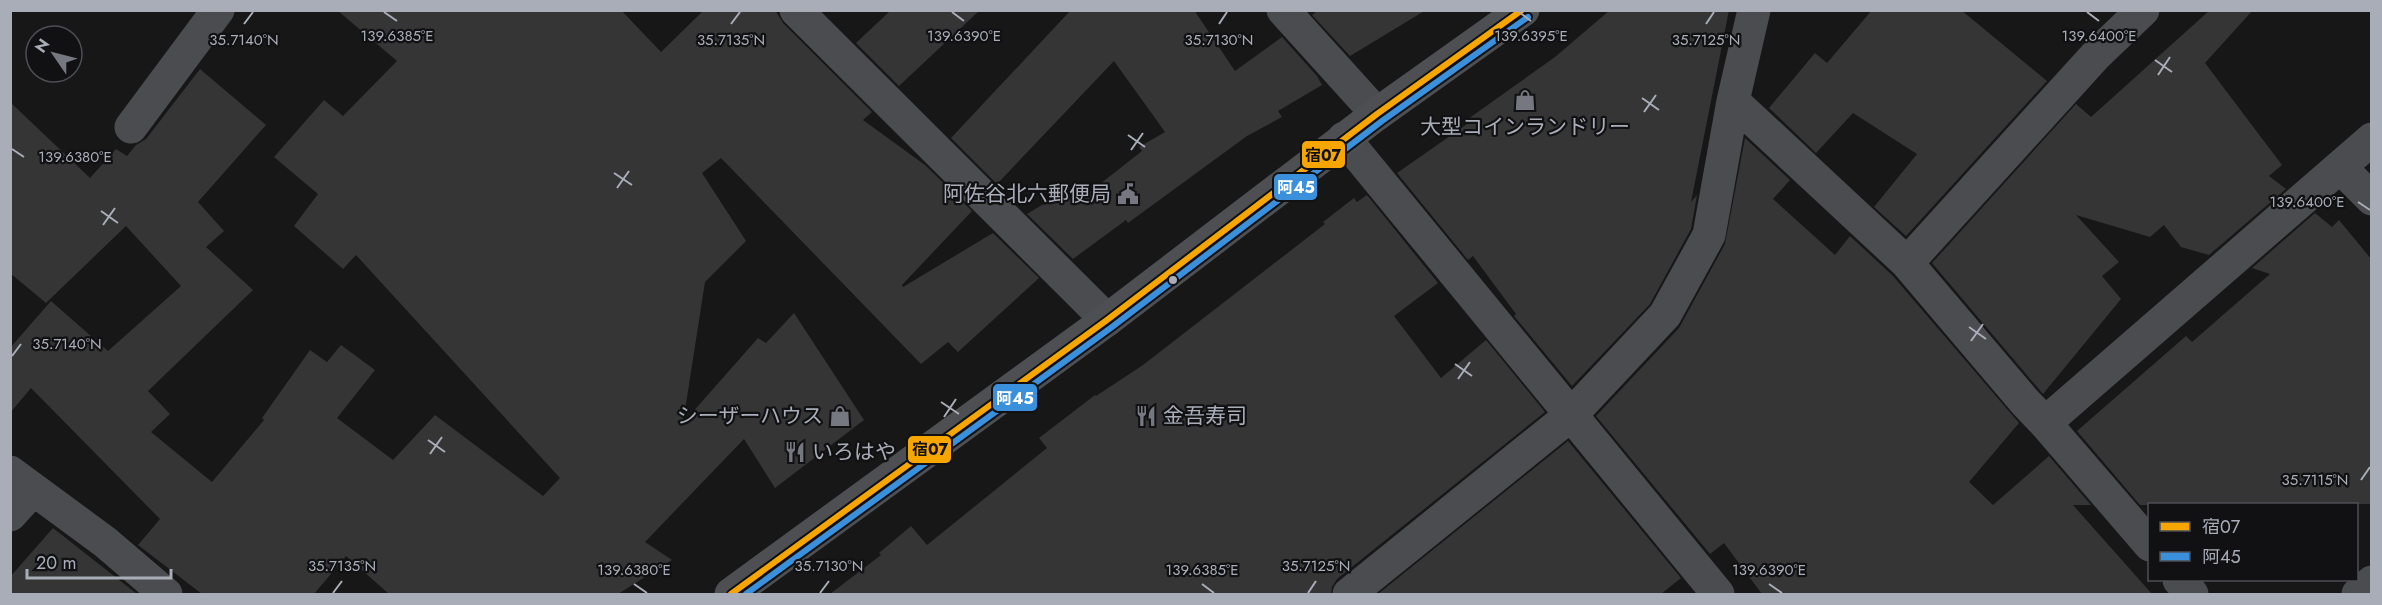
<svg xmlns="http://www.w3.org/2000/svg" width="2382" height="605" viewBox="0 0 2382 605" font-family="Jost,'Noto Sans JP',sans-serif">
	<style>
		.building { fill: #353536 }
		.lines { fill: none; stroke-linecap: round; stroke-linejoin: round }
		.minor { stroke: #4b4c50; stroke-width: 33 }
		.major { stroke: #4d4f52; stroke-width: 33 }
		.bus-1-casing { stroke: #111113; stroke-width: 10 }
		.bus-2-casing { stroke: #111113; stroke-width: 10 }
		.bus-1 { stroke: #f7a600; stroke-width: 6 }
		.bus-2 { stroke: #3a90db; stroke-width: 6 }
		.ticks { fill: none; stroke: #a8adb8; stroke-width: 2 }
		.bus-dot { fill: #a8adb8; stroke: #111113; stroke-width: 2 }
		.labels { text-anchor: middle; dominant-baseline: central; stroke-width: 4.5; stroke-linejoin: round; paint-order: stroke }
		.poi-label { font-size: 21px; fill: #a8adb8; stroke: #111113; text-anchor: end }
		.ticks-label { font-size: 15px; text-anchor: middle; fill: #a8adb8; stroke: #111113; stroke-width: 4.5; stroke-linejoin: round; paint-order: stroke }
		.line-badge { stroke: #111113; stroke-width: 2 }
		.badge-label { font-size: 16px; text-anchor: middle; font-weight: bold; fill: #fff }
		.pale-badge-label { font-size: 16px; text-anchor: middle; font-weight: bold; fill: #111 }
	</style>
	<rect width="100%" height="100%" fill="#171717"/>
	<path class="building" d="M 337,10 L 621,10 L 661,52 L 704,10 L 775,10 L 783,23 L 872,112 L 863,120 L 925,165 L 972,211 L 902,285 L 903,287 L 993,233 L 1039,278 L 958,352 L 948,342 L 921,364 L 721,158 L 702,173 L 746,241 L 705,282 L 683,423 L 758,338 L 766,343 L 794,313 L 864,420 L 775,488 L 744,439 L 645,542 L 672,560 L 618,594 L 389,594 L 346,556 L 314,594 L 202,594 L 138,545 L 160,519 L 31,388 L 10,413 L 10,348 L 51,301 L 108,351 L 181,286 L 126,226 L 46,303 L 10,273 L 10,102 L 90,178 L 116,149 L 127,156 L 136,145 L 146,139 L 200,69 L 266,125 L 198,202 L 224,231 L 206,247 L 253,290 L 148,391 L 170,414 L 151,432 L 212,482 L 264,420 L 262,418 L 310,350 L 327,362 L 341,345 L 375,370 L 337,418 L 393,460 L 435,415 L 543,496 L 560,478 L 356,255 L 343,269 L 294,226 L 318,194 L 274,157 L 324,100 L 343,116 L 397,61 Z
		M 891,10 L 980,10 L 899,86 L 856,43 Z
		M 1071,10 L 1194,10 L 1235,71 L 1282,37 L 1317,76 L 1322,85 L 1278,111 L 1282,117 L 1247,136 L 1128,223 L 1126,220 L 1073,259 L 1027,214 L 1077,184 L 1086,195 L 1142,151 L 1139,147 L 1165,132 L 1114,61 L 997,184 L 951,138 Z
		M 1318,10 L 1426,10 L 1350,56 L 1312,15 Z
		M 1610,10 L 1729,10 L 1691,202 L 1697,195 L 1691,229 L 1650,304 L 1572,386 L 1514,316 L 1516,314 L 1473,256 L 1468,260 L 1397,173 L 1470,122 L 1468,119 L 1555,57 Z
		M 1872,10 L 1961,10 L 2047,81 L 1906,236 L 1874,207 L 1917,154 L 1853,113 L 1816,153 L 1769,108 L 1815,53 L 1827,63 Z
		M 2210,10 L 2253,10 L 2205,63 L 2282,165 L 2269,176 L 2286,189 L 2209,255 L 2181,247 L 2164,225 L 2150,237 L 2076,215 L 2119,262 L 2102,276 L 2121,299 L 2043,394 L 1932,263 L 2076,104 L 2091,117 Z
		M 1745,138 L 1790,180 L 1773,199 L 1835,255 L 1850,236 L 1893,276 L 2019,423 L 1969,482 L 1993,505 L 2049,456 L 2091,505 L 2073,505 L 2152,594 L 1762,594 L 1724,543 L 1710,554 L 1596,416 L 1679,328 L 1725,244 Z
		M 1367,195 L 1438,283 L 1394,316 L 1441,378 L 1486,340 L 1545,412 L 1337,579 L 1332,587 L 1331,594 L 830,594 L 881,555 L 879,553 L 911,526 L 927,545 L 1047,448 L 1039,438 L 1095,395 L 1096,396 L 1143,365 L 1325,224 L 1323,222 L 1354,198 L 1357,202 Z
		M 2315,213 L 2332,227 L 2339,220 L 2372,260 L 2372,504 L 2140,505 L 2077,431 L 2186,336 L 2192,342 L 2270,274 L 2252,268 Z
		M 1568,441 L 1681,578 L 1661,594 L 1378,594 Z
		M 53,528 L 137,594 L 138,594 L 10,594 L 10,577 Z"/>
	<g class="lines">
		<path class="minor" d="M 796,10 L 1107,320
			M 1283,10 L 1377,114
			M 1733,101 L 1907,263 L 2025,402 L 2045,423 L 2150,545
			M 131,127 L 218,10
			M 1344,138 L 1718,594
			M 2340,167 L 2372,199
			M 1907,263 L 2097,54 L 2143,10
			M 2045,423 L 2372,139
			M 10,472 L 105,542 L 166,594
			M 10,515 L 33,490
			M 2179,580 L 2192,594
			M 1349,594 L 1571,415 L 1665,315 L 1709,235 L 1733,101 L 1754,10
			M 2358,594 L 2372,582"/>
		<path class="major" d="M 731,594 L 1107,320 L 1377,114 L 1523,10"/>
		<defs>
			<path id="bus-1" d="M 731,594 L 1107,320 L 1377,114 L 1522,10"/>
			<path id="bus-2" d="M 746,594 L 1112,327 L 1382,121 L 1528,17"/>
		</defs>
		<use href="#bus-1" class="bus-1-casing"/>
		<use href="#bus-2" class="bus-2-casing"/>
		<use href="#bus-1" class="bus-1"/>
		<use href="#bus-2" class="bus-2"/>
	</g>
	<path class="ticks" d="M 384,12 L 397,21M 952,12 L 964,21M 1519,12 L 1531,21M 2087,12 L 2099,21M 244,24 L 253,12M 731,24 L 740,12M 1219,24 L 1227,12M 1706,24 L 1714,12M 2155,60 L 2172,72M 2158,75 L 2170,57M 1642,98 L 1659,110M 1644,112 L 1656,95M 1128,135 L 1145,147M 12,149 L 24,157M 1131,150 L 1143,133M 614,173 L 632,185M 617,188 L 629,171M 2358,202 L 2370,210M 101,211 L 118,223M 103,225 L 115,208M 1969,327 L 1986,339M 1971,341 L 1983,324M 12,356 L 21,344M 1455,364 L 1472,376M 1458,379 L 1470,362M 941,402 L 959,414M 944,417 L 956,399M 428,440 L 445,452M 430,454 L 442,437M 2361,480 L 2370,467M 634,584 L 647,593M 1202,584 L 1214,593M 1769,584 L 1782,593M 333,593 L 342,581M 820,593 L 829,581M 1308,593 L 1316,581"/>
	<defs>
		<symbol id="shop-bare" viewBox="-9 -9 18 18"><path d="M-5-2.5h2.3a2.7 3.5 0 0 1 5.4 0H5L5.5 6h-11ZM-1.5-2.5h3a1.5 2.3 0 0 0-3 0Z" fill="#757880" stroke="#111113" stroke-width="2.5" paint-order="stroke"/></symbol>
		<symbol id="civic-bare" viewBox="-9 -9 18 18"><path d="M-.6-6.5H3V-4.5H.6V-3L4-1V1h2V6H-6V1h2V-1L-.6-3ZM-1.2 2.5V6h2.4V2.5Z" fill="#757880" stroke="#111113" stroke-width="2.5" paint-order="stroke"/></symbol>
		<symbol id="restaurant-bare" viewBox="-9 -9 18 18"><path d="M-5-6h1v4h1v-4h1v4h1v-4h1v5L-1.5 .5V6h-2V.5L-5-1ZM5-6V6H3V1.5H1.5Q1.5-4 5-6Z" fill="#757880" stroke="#111113" stroke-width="2.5" paint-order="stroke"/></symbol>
	</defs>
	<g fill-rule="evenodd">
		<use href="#shop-bare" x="1510" y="85" width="30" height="30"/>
		<use href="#civic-bare" x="1113" y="179" width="30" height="30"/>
		<use href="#shop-bare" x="825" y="401" width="30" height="30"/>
		<use href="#restaurant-bare" x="1131" y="401" width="30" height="30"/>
		<use href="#restaurant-bare" x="780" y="437" width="30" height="30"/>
	</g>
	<circle class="bus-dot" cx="1173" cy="280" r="5"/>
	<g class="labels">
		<g class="poi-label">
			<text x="1525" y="127" text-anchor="middle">大型コインランドリー</text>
			<text x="1111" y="194">阿佐谷北六郵便局</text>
			<text x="823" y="416">シーザーハウス</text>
			<text x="1163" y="416" text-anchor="start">金吾寿司</text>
			<text x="812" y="452" text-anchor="start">いろはや</text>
		</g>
	</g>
	<g class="ticks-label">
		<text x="397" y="41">139.6385°E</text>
		<text x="964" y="41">139.6390°E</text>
		<text x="1531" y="41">139.6395°E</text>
		<text x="2099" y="41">139.6400°E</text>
		<text x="244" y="45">35.7140°N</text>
		<text x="731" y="45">35.7135°N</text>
		<text x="1219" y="45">35.7130°N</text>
		<text x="1706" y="45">35.7125°N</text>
		<text x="75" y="162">139.6380°E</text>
		<text x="2307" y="207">139.6400°E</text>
		<text x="67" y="349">35.7140°N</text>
		<text x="2315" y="485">35.7115°N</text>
		<text x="342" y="571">35.7135°N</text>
		<text x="829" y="571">35.7130°N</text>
		<text x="1316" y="571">35.7125°N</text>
		<text x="634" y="575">139.6380°E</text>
		<text x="1202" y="575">139.6385°E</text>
		<text x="1769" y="575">139.6390°E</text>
	</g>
	<g class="line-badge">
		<rect x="1301" y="140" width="45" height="29" rx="6" fill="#f7a600"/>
		<rect x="1273" y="173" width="45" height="28" rx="6" fill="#3a90db"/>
		<rect x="992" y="383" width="46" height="29" rx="6" fill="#3a90db"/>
		<rect x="907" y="435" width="45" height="29" rx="6" fill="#f7a600"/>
	</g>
	<g class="badge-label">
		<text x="1296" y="193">阿45</text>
		<text x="1015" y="404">阿45</text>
	</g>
	<g class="pale-badge-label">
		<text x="1323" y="161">宿07</text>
		<text x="930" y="455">宿07</text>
	</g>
	<rect width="2382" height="605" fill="none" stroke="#a8adb8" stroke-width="24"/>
	<rect x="2148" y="503" width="210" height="78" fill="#111113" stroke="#4d4f55" stroke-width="1.5"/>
	<rect x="2160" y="522" width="30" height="9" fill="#f7a600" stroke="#4d4f55" stroke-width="1.5"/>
	<text x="2202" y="533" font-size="18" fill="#a8adb8">宿07</text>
	<rect x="2160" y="552" width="30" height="9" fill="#3a90db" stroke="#4d4f55" stroke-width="1.5"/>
	<text x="2202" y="563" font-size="18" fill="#a8adb8">阿45</text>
	<g transform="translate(54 54) rotate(305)"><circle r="28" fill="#111113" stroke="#4d4f55" stroke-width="1.5"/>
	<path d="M0-4.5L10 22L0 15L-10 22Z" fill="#757880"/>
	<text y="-9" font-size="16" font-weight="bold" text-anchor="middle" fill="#a8adb8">N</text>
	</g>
	<path d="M27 569v9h144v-9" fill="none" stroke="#a8adb8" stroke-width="3"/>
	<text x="36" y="569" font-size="18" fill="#a8adb8" stroke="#111113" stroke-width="4.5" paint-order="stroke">20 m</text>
</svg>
